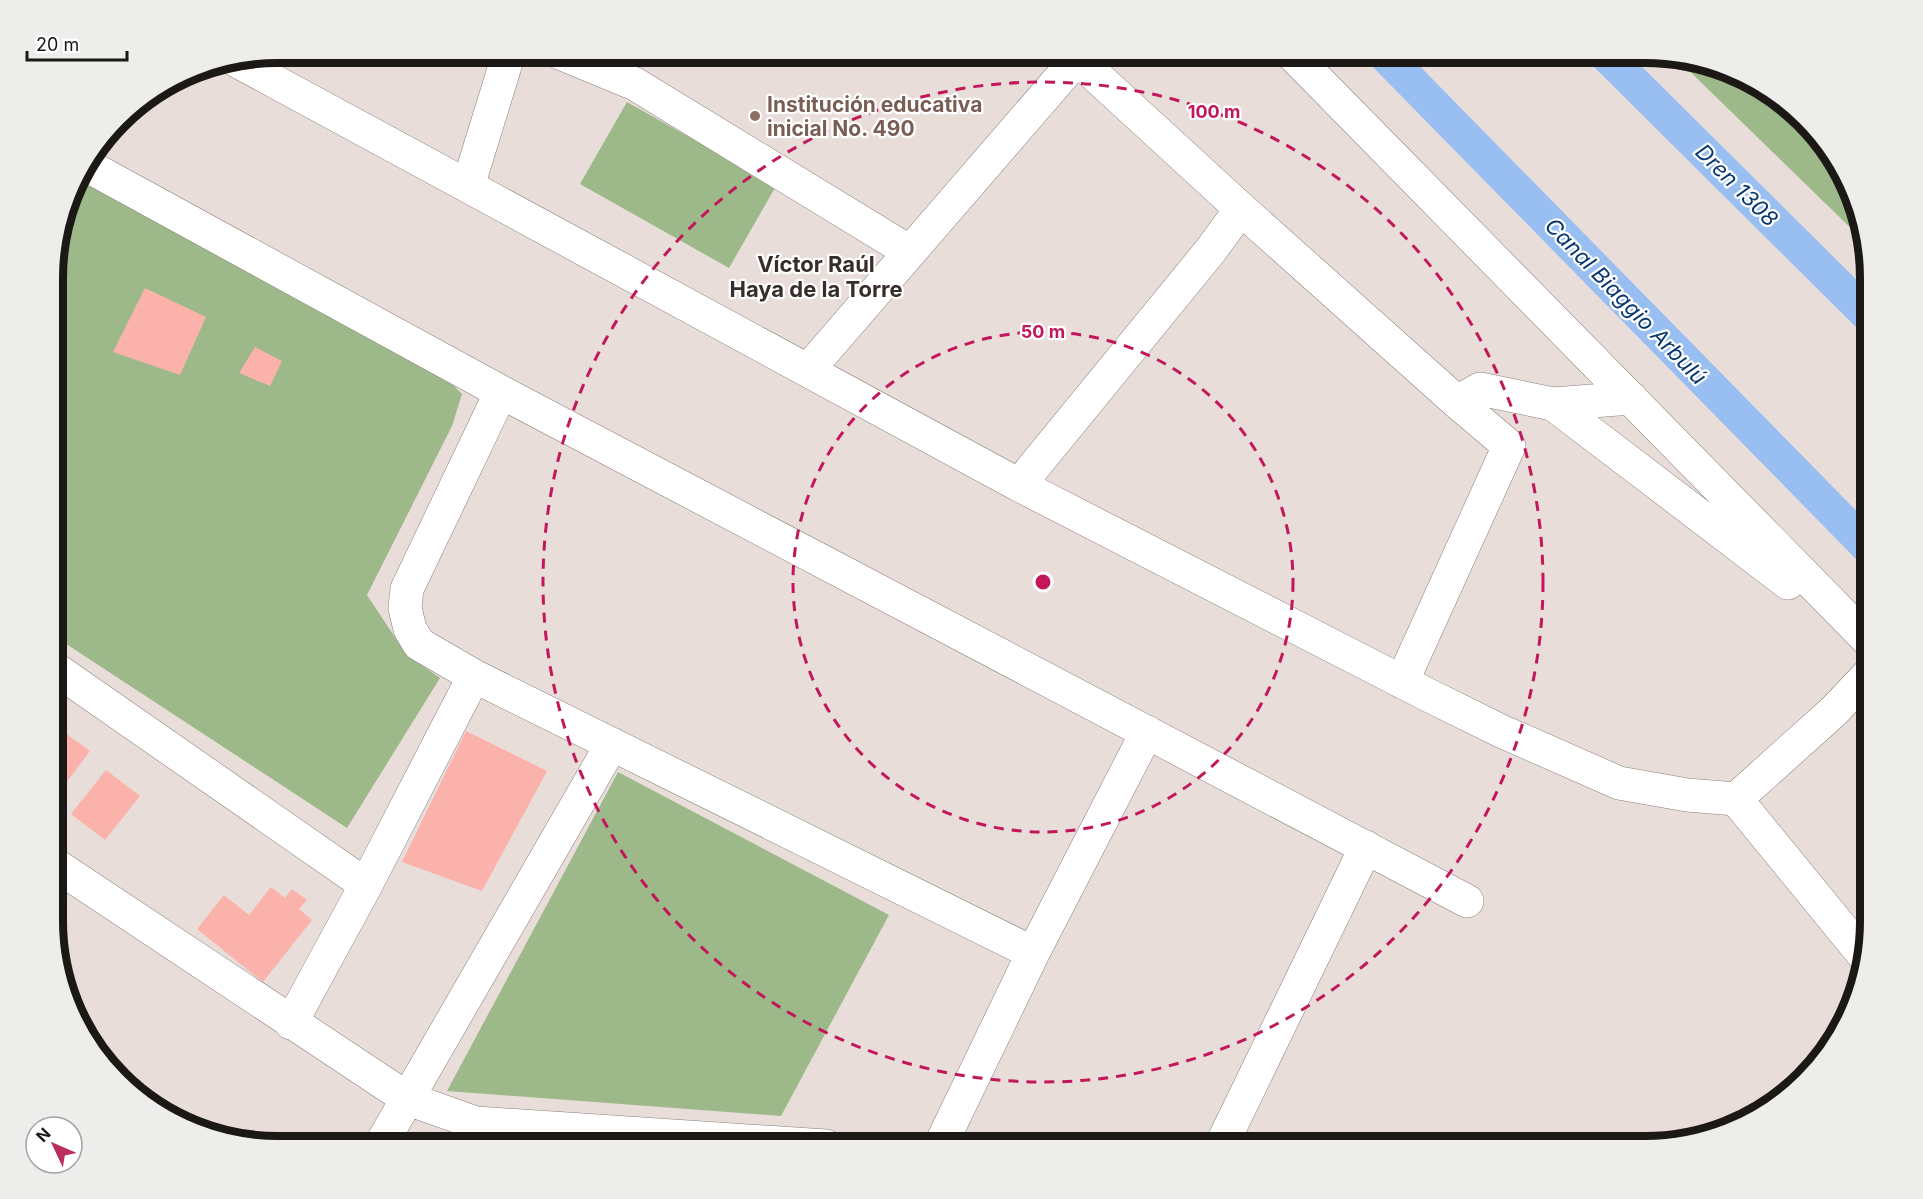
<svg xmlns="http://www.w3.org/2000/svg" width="1923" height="1199" viewBox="0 0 1923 1199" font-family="Inter,sans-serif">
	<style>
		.green { fill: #9db989 }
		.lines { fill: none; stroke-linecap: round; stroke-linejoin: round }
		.canal { stroke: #98bef2; stroke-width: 34 }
		.building { fill: #fab2aa }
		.minor-casing { stroke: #8a807c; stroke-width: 34 }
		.minor { stroke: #fff; stroke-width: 33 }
		.ring { fill: none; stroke: #c2185b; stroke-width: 3; stroke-dasharray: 10 8 }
		.education-dot { fill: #8d6e63; stroke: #fff; stroke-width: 2 }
		.labels { text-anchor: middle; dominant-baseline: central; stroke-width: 4.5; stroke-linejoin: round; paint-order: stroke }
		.education-label { font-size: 21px; font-weight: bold; fill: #785e54; stroke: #fff; text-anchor: start }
		.water-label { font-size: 22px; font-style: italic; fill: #073770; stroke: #fff }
		.neighbourhood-label { font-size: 22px; font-weight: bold; fill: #372e2b; stroke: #fff }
		.rim { fill: none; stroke: #1c1816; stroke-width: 8 }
		.centre { fill: #c2185b; stroke: #fff; stroke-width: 3 }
		.ring-label { font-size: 18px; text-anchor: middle; font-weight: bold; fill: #c2185b; stroke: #fff; stroke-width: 4.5; stroke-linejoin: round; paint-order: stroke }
	</style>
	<rect width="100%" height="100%" fill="#e9ddd9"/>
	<path class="green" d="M 1674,56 L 1704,60 L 1770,90 L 1841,165 L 1863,240 Z
		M 627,102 L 776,186 L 729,268 L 580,184 Z
		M 76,177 L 445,377 L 462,394 L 452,426 L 367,595 L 406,654 L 440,678 L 347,828 L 54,636 L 54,249 Z
		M 618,772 L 889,915 L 781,1116 L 447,1091 Z"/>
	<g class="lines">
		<path class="canal" d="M 1383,53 L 1870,549
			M 1604,53 L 1870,317"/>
	</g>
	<path class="building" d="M 145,288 L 206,317 L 180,375 L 113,352 Z
		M 255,347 L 282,361 L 270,386 L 239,373 Z
		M 54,725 L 90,751 L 54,799 Z
		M 466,731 L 547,771 L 482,891 L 402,862 Z
		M 106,770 L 140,796 L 105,840 L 71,814 Z
		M 271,887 L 285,898 L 292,889 L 307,900 L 299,909 L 312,920 L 263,982 L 197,929 L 224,895 L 249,915 Z"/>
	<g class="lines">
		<defs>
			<path id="minor" d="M 560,53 L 635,84 L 910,252
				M 1071,53 L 1241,209 L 1457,402 L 1509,446 L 1402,682
				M 1291,53 L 1870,642
				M 237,61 L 1019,485 L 1426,694 L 1501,731 L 1619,783 L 1687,795 L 1736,799 L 1866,958
				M 86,165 L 501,392 L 1467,901
				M 468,186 L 509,53
				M 808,370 L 1082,53
				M 501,392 L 407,589 L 405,608 L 410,629 L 419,644 L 474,676 L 1033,953
				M 1457,402 L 1480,389 L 1553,404 L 1631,398
				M 1553,404 L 1788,583
				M 1019,485 L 1211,250 L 1241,209
				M 54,668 L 366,885
				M 1736,799 L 1834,711 L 1870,673
				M 54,864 L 408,1099 L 476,1123 L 826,1146
				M 291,1023 L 366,885 L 474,676
				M 380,1146 L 612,744
				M 940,1146 L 1033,953 L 1147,732
				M 1221,1146 L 1366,847"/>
		</defs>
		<use href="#minor" class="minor-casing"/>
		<use href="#minor" class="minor"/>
	</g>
	<g class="ring">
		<circle cx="1043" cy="582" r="250"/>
		<circle cx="1043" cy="582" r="500"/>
	</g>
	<circle class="education-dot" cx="755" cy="116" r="6"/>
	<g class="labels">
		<g class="education-label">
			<text x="767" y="104">Institución educativa<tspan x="767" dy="24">inicial No. 490</tspan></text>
		</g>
		<g class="water-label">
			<text transform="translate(1737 185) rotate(45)">Dren 1308</text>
			<text transform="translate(1626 301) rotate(46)">Canal Biaggio Arbulú</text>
		</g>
		<g class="neighbourhood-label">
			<text x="816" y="264">Víctor Raúl<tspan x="816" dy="25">Haya de la Torre</tspan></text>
		</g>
	</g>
	<path d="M0 0H1923V1199H0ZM278 63H1645A215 215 0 0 1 1860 278V921A215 215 0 0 1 1645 1136H278A215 215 0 0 1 63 921V278A215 215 0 0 1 278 63Z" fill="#ededec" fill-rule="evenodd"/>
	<path class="rim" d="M278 63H1645A215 215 0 0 1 1860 278V921A215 215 0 0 1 1645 1136H278A215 215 0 0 1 63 921V278A215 215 0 0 1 278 63Z"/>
	<circle cx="1043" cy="582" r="9" class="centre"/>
	<g class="ring-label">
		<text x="1214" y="118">100 m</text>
		<text x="1043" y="338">50 m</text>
	</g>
	<g transform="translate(54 1145) rotate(314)"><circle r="28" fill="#ffffff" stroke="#a4a3a2" stroke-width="1.5"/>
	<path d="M0-4.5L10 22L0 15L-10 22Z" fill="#ba2d5e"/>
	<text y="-9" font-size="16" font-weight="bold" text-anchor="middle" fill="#1c1816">N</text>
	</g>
	<path d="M27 51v9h100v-9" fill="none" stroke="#1c1816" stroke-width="3"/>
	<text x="36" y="51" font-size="18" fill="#1c1816" stroke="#ffffff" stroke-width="4.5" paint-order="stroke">20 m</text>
</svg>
